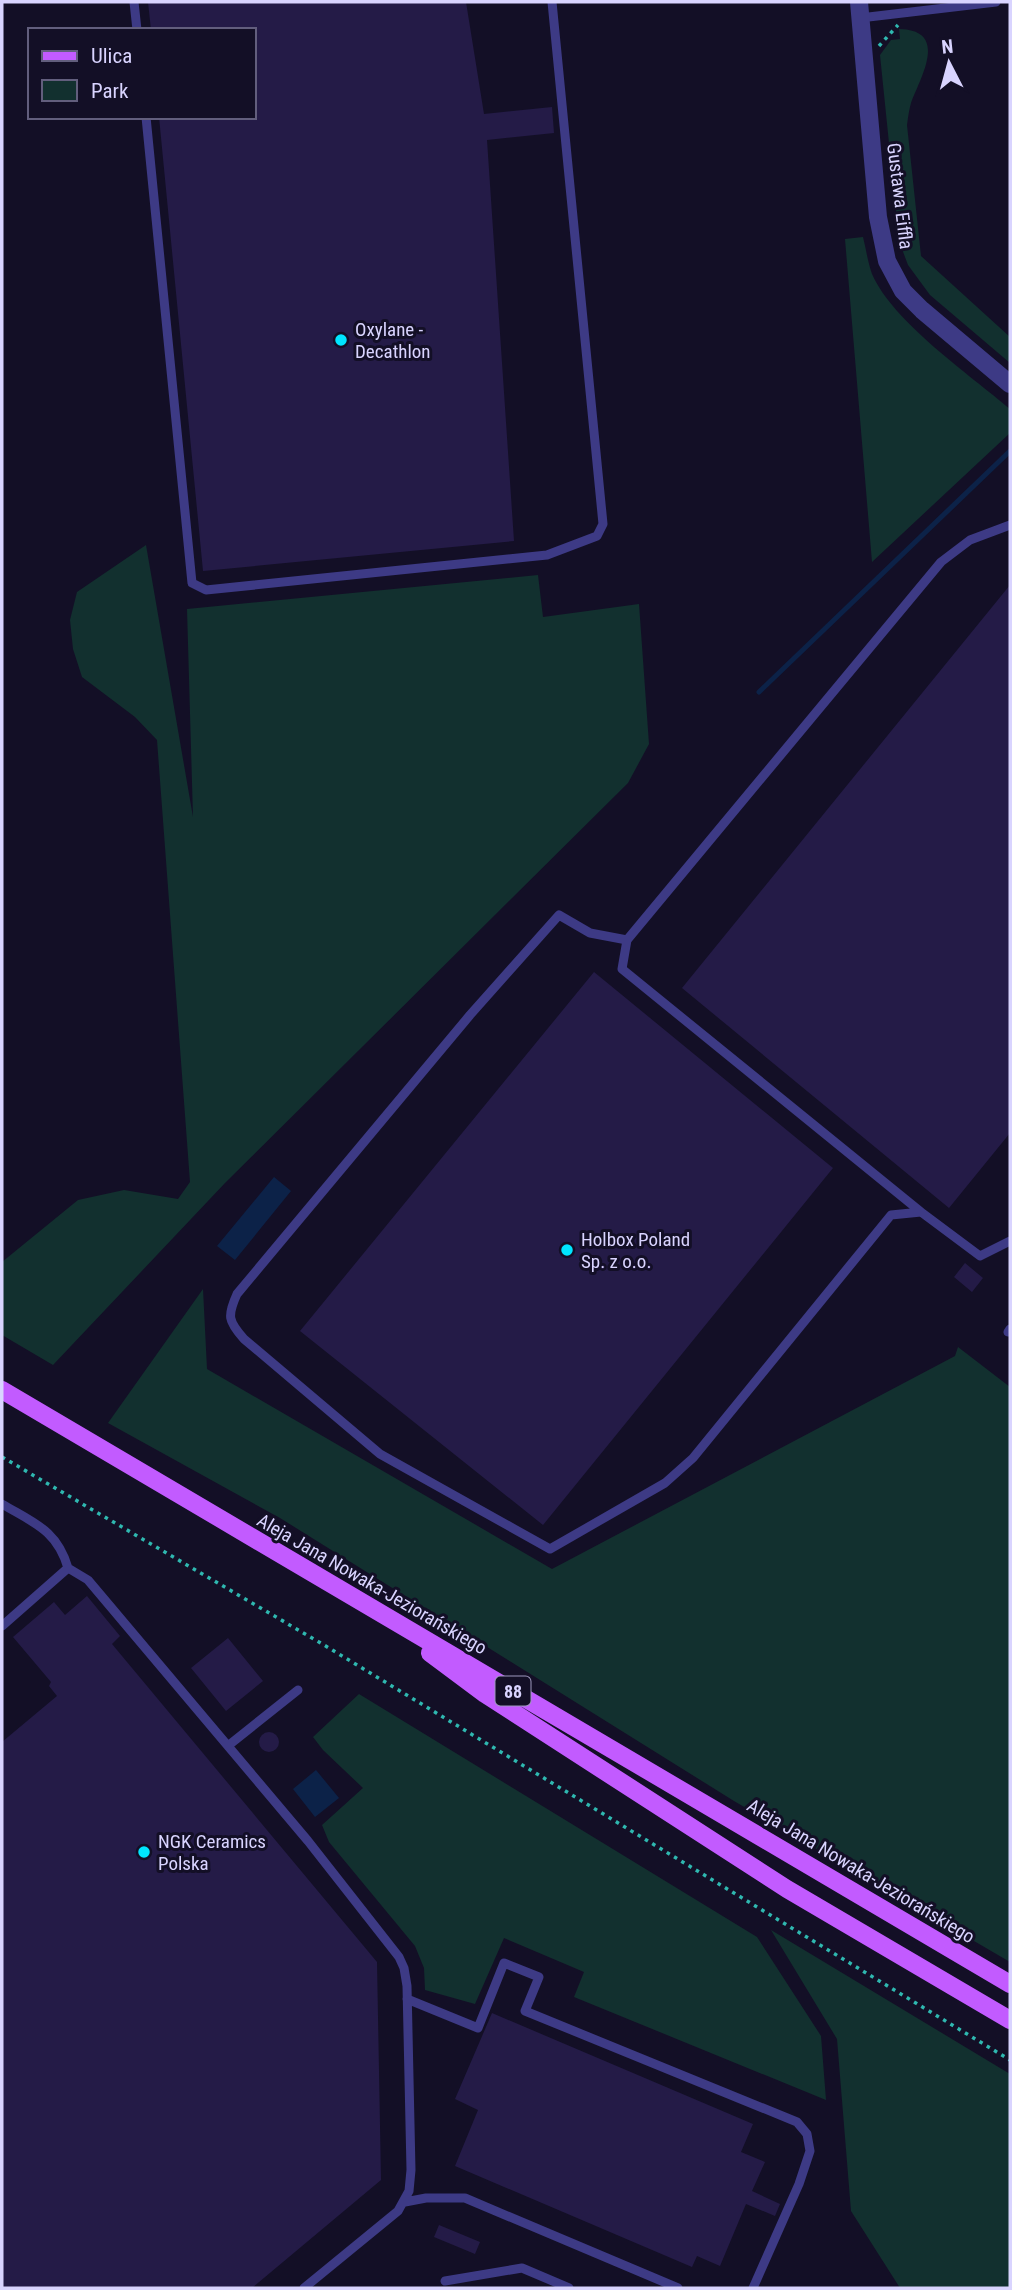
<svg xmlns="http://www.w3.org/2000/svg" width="1012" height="2290" viewBox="0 0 1012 2290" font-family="'Roboto Condensed',sans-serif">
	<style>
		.green { fill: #12302f }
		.water { fill: #0c2248 }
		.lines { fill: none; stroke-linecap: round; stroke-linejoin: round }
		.stream { stroke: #0c2248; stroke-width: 5 }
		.building { fill: #241b47 }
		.path { stroke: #2fb8b0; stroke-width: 3.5; stroke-dasharray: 3.5 5; stroke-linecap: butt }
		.lane { stroke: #3d3a85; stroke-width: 9 }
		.street { stroke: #3d3a85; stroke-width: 18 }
		.primary { stroke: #c25bff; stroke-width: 18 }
		.poi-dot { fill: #00e5ff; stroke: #130f26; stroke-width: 2.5 }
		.labels { text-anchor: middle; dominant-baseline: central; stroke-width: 6; stroke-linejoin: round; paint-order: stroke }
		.shield { fill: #130f26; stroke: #9e99be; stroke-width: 2 }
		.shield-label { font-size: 18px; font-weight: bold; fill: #d9d4ff }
		.street-label { font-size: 19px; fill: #d9d4ff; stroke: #130f26 }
		.poi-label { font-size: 19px; fill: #d9d4ff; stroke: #130f26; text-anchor: start }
	</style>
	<rect width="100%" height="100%" fill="#130f26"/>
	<path class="green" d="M 899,29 C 950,30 920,78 911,103 C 909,110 908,117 907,125 L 921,256 L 1010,337 L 1010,363 L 930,295 L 908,265 L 899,241 L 880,55 L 891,40 L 900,39 Z
		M 863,237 C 866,249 868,263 872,274 C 893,322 969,374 1010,409 L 1010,433 L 872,562 L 845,239 Z
		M 146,545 L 193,817 L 187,609 L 538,575 L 543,617 L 639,604 L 649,744 L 628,783 L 225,1183 L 53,1365 L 2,1335 L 2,1262 L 78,1200 L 124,1190 L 178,1199 L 190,1182 L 157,740 L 135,717 L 82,677 L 73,649 L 70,620 L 77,592 Z
		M 203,1289 L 207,1369 L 552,1569 L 955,1356 L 958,1347 L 1010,1387 L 1010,1962 L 734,1801 L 280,1518 L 108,1423 Z
		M 359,1694 L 757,1937 L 821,2036 L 826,2100 L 574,1997 L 584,1972 L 504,1938 L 475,2004 L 425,1990 L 424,1968 L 415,1946 L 329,1842 L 322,1825 L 363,1788 L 323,1750 L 313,1737 Z
		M 771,1930 L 1010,2074 L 1010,2288 L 900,2288 L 851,2211 L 837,2039 Z"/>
	<path class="water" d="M 274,1177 L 291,1191 L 235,1260 L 217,1246 Z
		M 316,1770 L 339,1798 L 315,1817 L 293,1789 Z"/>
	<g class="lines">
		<path class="stream" d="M 759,692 L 1010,451"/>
	</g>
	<path class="building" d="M 148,2 L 466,2 L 484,114 L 552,107 L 554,133 L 487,140 L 514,541 L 203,571 L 159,117 L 254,117 L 254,30 L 151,30 Z
		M 1010,585 L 1010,1133 L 949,1208 L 682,988 Z
		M 594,972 L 833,1168 L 543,1525 L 300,1331 Z
		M 965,1263 L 983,1278 L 972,1292 L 954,1277 Z
		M 87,1596 L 120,1636 L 112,1644 L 377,1962 L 381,2180 L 252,2288 L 2,2288 L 2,1742 L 57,1696 L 49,1686 L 51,1682 L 13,1637 L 54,1602 L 65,1615 Z
		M 228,1638 L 263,1681 L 226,1711 L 191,1668 Z
		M259 1742a10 10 0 1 1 20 0a10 10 0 1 1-20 0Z
		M 492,2013 L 753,2124 L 741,2152 L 765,2162 L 752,2191 L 780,2204 L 775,2216 L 746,2204 L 720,2266 L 697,2256 L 692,2267 L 455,2166 L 478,2110 L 455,2099 Z
		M 439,2225 L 480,2242 L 475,2254 L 434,2237 Z"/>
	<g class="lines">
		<path class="path" d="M 879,46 L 898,25
			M 2,1457 L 324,1645 L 1010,2060"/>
		<path class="lane" d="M 134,2 L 137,30
			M 860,18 L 996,2
			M 146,117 L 192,583 L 206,590 L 547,555 L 597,536 L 603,524 L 552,2
			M 627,940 L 590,933 L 559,915 L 470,1015 L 237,1294 C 227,1316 228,1321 244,1339 L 380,1454 L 550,1549 L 665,1483 L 693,1458 L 891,1215 L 921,1212 L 980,1256 L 1010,1241
			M 921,1212 L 622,969 L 627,940 L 941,562 L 970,540 L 1010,525
			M 1008,1332 L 1010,1329
			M 2,1504 C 34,1523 57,1530 68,1568
			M 2,1626 L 68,1568 L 88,1580 L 308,1841 L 399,1957 L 404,1968 L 407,1986 L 411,2170 L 409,2191 L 398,2211 L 304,2288
			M 229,1745 L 298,1690
			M 407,1999 L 478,2028 L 504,1963 L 539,1977 L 525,2011 L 797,2122 L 807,2134 L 810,2151 L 799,2184 L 753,2288
			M 405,2202 L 426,2198 L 465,2198 L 678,2288
			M 445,2281 L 522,2268 L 569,2288"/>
		<path class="street" d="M 859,2 L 878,217 L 887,261 L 903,291 L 922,310 L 1010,384"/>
		<path class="primary" d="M 2,1390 L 1010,1984
			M 430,1653 L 485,1694 L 787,1889 L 1010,2020"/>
	</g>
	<g class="poi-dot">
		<circle cx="341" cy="340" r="7"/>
		<circle cx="567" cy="1250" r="7"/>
		<circle cx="144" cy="1852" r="7"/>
	</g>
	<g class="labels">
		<rect class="shield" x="495.5" y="1676.5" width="35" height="29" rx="5"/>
		<g class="shield-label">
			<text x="513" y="1691">88</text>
		</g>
		<g class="street-label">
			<text transform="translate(900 196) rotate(83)">Gustawa Eiffla</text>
			<text transform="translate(372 1584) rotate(30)">Aleja Jana Nowaka-Jeziorańskiego</text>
			<text transform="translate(861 1871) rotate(31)">Aleja Jana Nowaka-Jeziorańskiego</text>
		</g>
		<g class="poi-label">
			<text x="355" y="329">Oxylane -<tspan x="355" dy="22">Decathlon</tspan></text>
			<text x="581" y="1239">Holbox Poland<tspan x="581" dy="22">Sp. z o.o.</tspan></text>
			<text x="158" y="1841">NGK Ceramics<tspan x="158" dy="22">Polska</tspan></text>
		</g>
	</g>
	<rect width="1012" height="2290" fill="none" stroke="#d9d4ff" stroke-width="7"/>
	<rect x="28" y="28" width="228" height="91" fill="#130f26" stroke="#625e7d" stroke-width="2"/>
	<rect x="42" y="51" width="35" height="10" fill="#c25bff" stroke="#625e7d" stroke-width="2"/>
	<text x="91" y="63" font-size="21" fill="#d9d4ff">Ulica</text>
	<rect x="42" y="80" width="35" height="21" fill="#12302f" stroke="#625e7d" stroke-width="2"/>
	<text x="91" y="98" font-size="21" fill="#d9d4ff">Park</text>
	<g transform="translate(949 63) rotate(354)" stroke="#130f26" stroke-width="5" paint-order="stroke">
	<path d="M0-5L12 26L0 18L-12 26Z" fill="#d9d4ff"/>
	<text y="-10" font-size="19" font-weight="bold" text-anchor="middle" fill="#d9d4ff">N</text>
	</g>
</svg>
